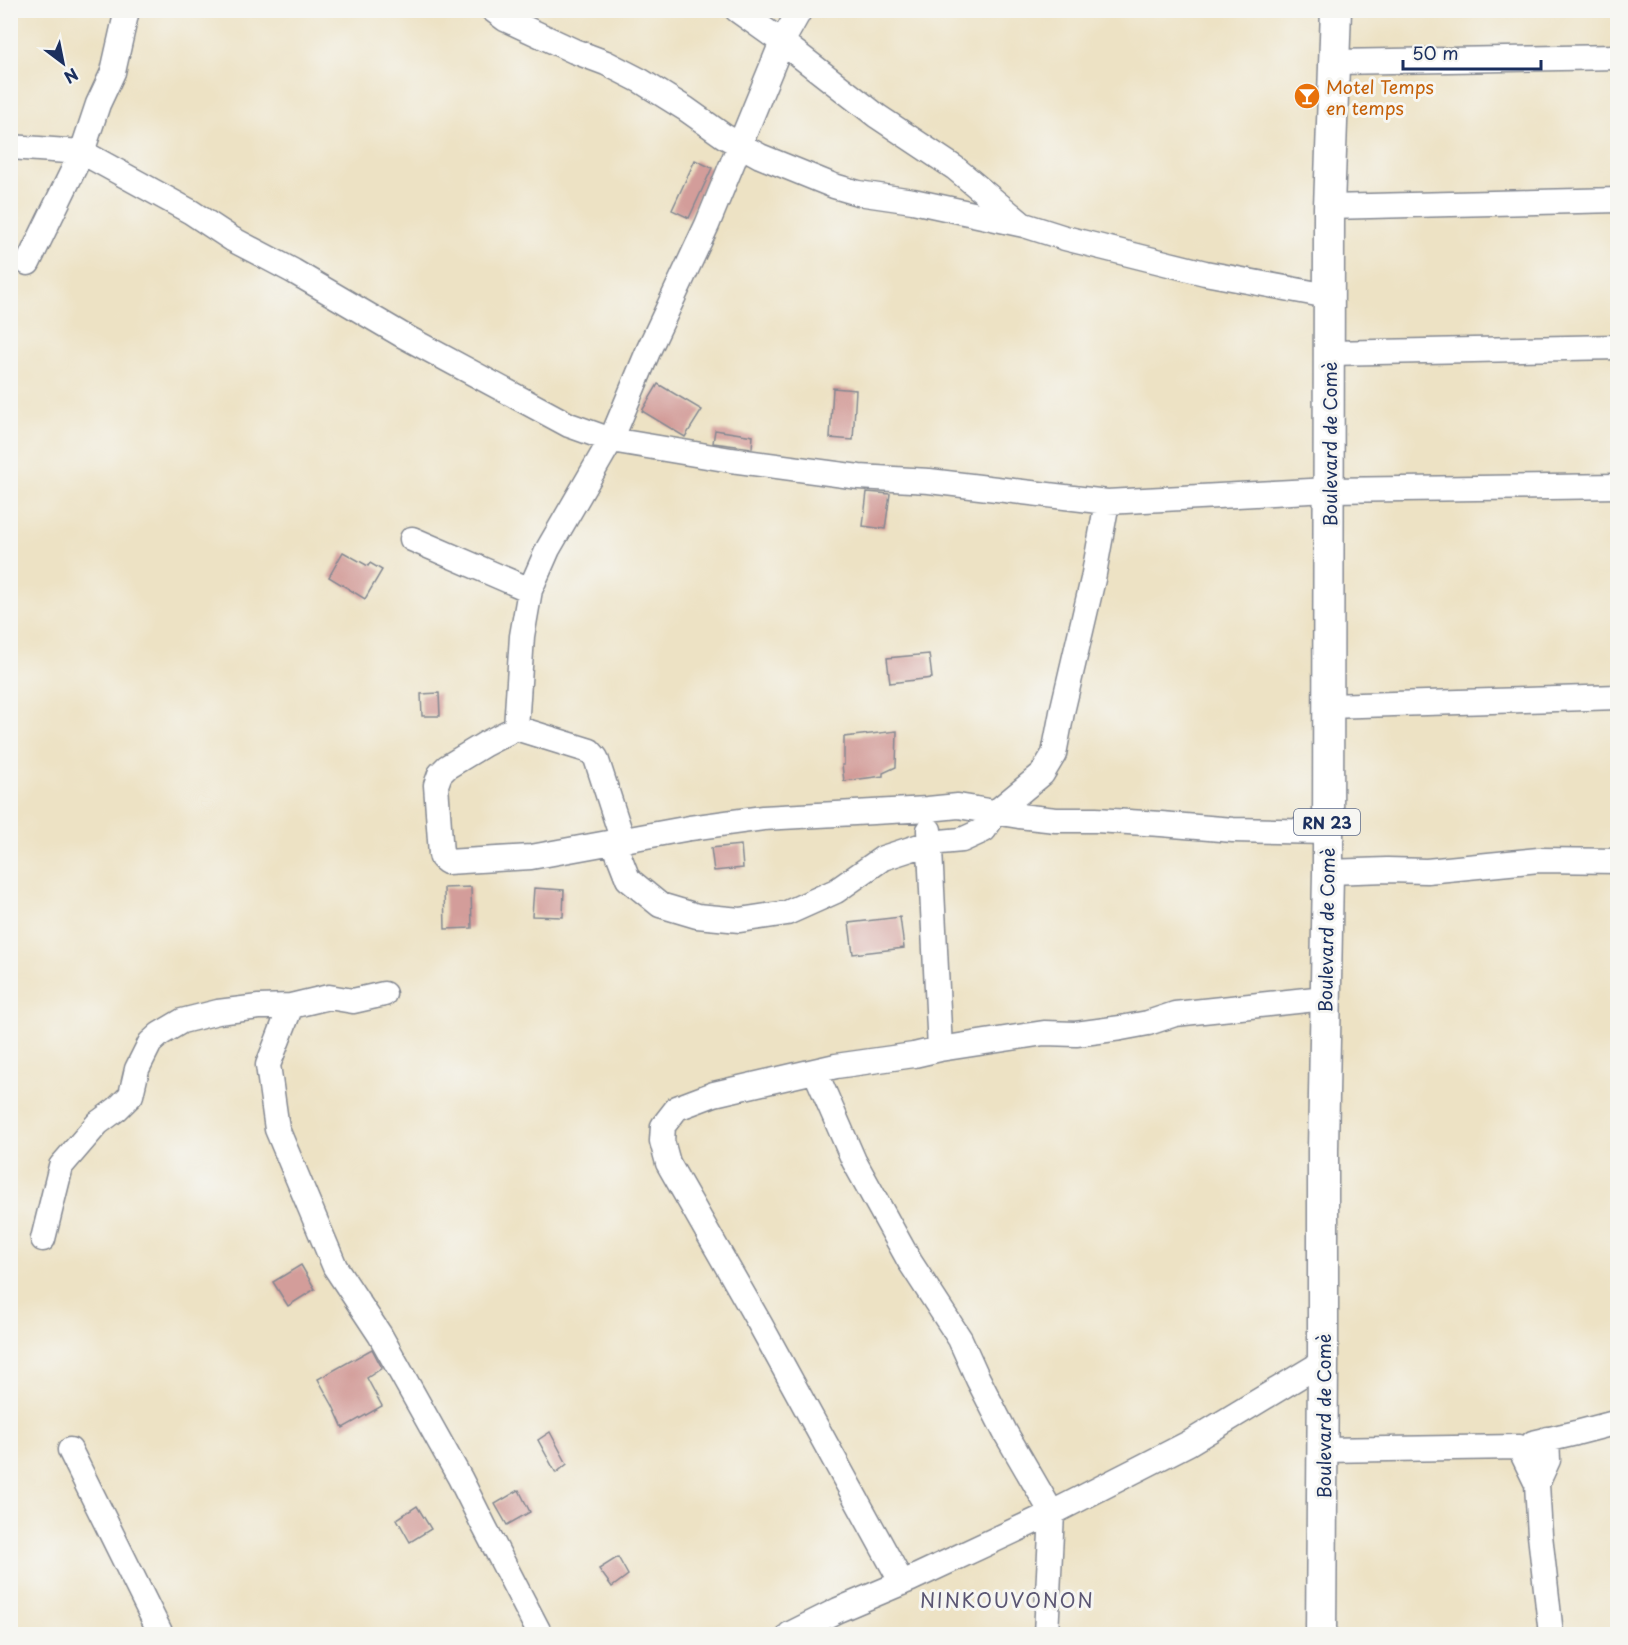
<svg xmlns="http://www.w3.org/2000/svg" width="1628" height="1645" viewBox="0 0 1628 1645" font-family="'Playpen Sans',sans-serif">
	<style>
		.building { fill: #d39d9a }
		.lines { fill: none; stroke-linecap: round; stroke-linejoin: round }
		.minor-casing { stroke: #848891; stroke-width: 27 }
		.major-casing { stroke: #848891; stroke-width: 33 }
		.minor { stroke: #fff; stroke-width: 24 }
		.major { stroke: #fff; stroke-width: 30 }
		.labels { text-anchor: middle; dominant-baseline: central; stroke-width: 6; stroke-linejoin: round; paint-order: stroke }
		.shield { fill: #f6f6f2; stroke: #5d6b8a; stroke-width: 1.5 }
		.shield-label { font-size: 16px; font-weight: bold; fill: #1b2f5e }
		.food-label { font-size: 18px; fill: #c56008; stroke: #f6f6f2; text-anchor: start }
		.street-label { font-size: 18px; fill: #1b2f5e; stroke: #f6f6f2 }
		.neighbourhood-label { font-size: 20px; letter-spacing: 1.5px; fill: #5b5673; stroke: #f6f6f2 }
	</style>
	<rect width="100%" height="100%" fill="#f6f6f2"/>
	<filter id="ink" filterUnits="userSpaceOnUse"><feTurbulence type="fractalNoise" baseFrequency=".0167" numOctaves="2"/><feDisplacementMap in="SourceGraphic" scale="12" xChannelSelector="R" yChannelSelector="G"/><feConvolveMatrix kernelMatrix="1 2 1 2 8 2 1 2 1" color-interpolation-filters="sRGB"/></filter>
	<filter id="wash" filterUnits="userSpaceOnUse"><feTurbulence type="fractalNoise" baseFrequency=".008" numOctaves="4" result="noise"/><feDisplacementMap in="SourceGraphic" scale="24" xChannelSelector="R" yChannelSelector="G"/><feGaussianBlur stdDeviation="1.35" result="paint"/><feColorMatrix in="noise" values="0 0 0 0 0 0 0 0 0 0 0 0 0 0 0 0 0 1.4 0 .05"/><feComposite in="paint" operator="in"/></filter>
	<g filter="url(#wash)">
		<rect width="100%" height="100%" fill="#ede2c4"/>
		<g id="blocks">
			<path class="building" d="M 695,160 L 712,168 L 689,218 L 672,210 Z
				M 658,384 L 702,410 L 685,437 L 642,411 Z
				M 833,388 L 856,390 L 853,440 L 830,438 Z
				M 715,430 L 753,436 L 752,448 L 713,443 Z
				M 867,492 L 890,494 L 885,529 L 863,526 Z
				M 343,552 L 368,566 L 370,563 L 382,570 L 365,599 L 329,577 Z
				M 929,654 L 932,678 L 890,683 L 887,658 Z
				M 439,693 L 440,716 L 422,716 L 421,694 Z
				M 897,731 L 896,767 L 883,773 L 883,776 L 844,781 L 842,765 L 844,765 L 844,737 Z
				M 741,845 L 743,868 L 714,871 L 711,848 Z
				M 471,887 L 472,928 L 445,929 L 444,888 Z
				M 534,888 L 564,890 L 563,917 L 532,916 Z
				M 900,917 L 904,948 L 853,954 L 849,923 Z
				M 301,1265 L 315,1289 L 288,1306 L 273,1282 Z
				M 372,1349 L 382,1368 L 367,1378 L 382,1406 L 343,1428 L 333,1406 L 318,1379 Z
				M 550,1432 L 567,1464 L 556,1473 L 538,1440 Z
				M 519,1490 L 530,1512 L 507,1525 L 495,1504 Z
				M 417,1506 L 431,1529 L 410,1542 L 397,1519 Z
				M 618,1557 L 628,1575 L 612,1587 L 599,1569 Z"/>
		</g>
	</g>
	<g filter="url(#ink)">
		<use href="#blocks" fill-opacity="0" stroke="#848891" stroke-width="1.5"/>
		<g class="lines">
			<defs>
				<path id="minor" d="M 493,10 L 505,19 L 574,51 L 606,63 L 641,81 L 686,109 L 724,136 L 760,156 L 834,186 L 858,193 L 913,201 L 1024,225 L 1065,238 L 1205,273 L 1328,296
					M 737,10 L 782,42 L 877,116 L 955,168 L 1022,224
					M 1335,62 L 1618,57
					M 10,147 L 82,152 L 191,212 L 232,239 L 293,271 L 402,335 L 569,425 L 611,440 L 731,460 L 859,477 L 929,481 L 1107,502 L 1329,490 L 1618,486
					M 1329,207 L 1618,200
					M 28,263 L 82,152 L 98,104 L 113,72 L 127,10
					M 1329,353 L 1618,347
					M 412,539 L 530,590
					M 1328,706 L 1618,697
					M 516,728 L 522,636 L 530,590 L 548,549 L 611,440 L 649,349 L 707,225 L 782,42 L 800,10
					M 929,830 L 940,1049
					M 623,841 L 596,758 L 590,751 L 516,728 L 485,744 L 447,767 L 440,774 L 436,785 L 441,854 L 442,858 L 447,862 L 531,857 L 690,828 L 763,818 L 928,809 L 958,806 L 1019,816 L 1056,820 L 1096,820 L 1161,824 L 1233,830 L 1327,832
					M 614,843 L 628,879 L 660,905 L 697,916 L 740,920 L 787,913 L 836,891 L 883,858 L 929,843 L 962,840 L 984,830 L 996,812 L 1042,774 L 1054,754 L 1062,712 L 1093,579 L 1107,502
					M 1328,872 L 1387,870 L 1427,871 L 1539,860 L 1618,861
					M 291,1006 L 329,997 L 353,1001 L 384,994
					M 815,1071 L 854,1161 L 910,1262 L 960,1339 L 978,1379 L 1005,1432 L 1052,1513 L 1046,1634
					M 43,1239 L 61,1166 L 98,1123 L 117,1109 L 131,1095 L 137,1069 L 150,1043 L 160,1034 L 182,1021 L 218,1012 L 259,1007 L 291,1006 L 268,1065 L 277,1129 L 335,1267 L 380,1335 L 460,1478 L 484,1526 L 540,1634
					M 1547,1439 L 1548,1460 L 1537,1484 L 1540,1535 L 1551,1634
					M 1533,1443 L 1576,1433 L 1618,1422
					M 70,1450 L 161,1634
					M 1323,1450 L 1519,1447 L 1537,1484
					M 902,1583 L 760,1324 L 668,1163 L 662,1141 L 663,1126 L 677,1108 L 714,1094 L 836,1066 L 914,1055 L 940,1049 L 1044,1033 L 1076,1034 L 1121,1028 L 1148,1023 L 1175,1014 L 1325,998
					M 790,1634 L 838,1610 L 911,1579 L 1052,1513 L 1189,1443 L 1323,1362"/>
				<path id="major" d="M 1321,1634 L 1323,1362 L 1323,1150 L 1328,872 L 1329,207 L 1336,10"/>
			</defs>
			<use href="#minor" class="minor-casing"/>
			<use href="#major" class="major-casing"/>
			<use href="#minor" class="minor"/>
			<use href="#major" class="major"/>
		</g>
	</g>
	<defs>
		<symbol id="bar-disc" viewBox="-11 -11 22 22"><circle r="9.5" fill="#e8710a" stroke="#f6f6f2"/><path d="M-6-5H6L.8 .8V4.5H3.5V6h-7V4.5H-.8V.8Z" fill="#fff"/></symbol>
	</defs>
	<g fill-rule="evenodd">
		<use href="#bar-disc" x="1292" y="81" width="30" height="30"/>
	</g>
	<g class="labels">
		<rect class="shield" x="1294" y="809" width="66" height="26" rx="4.5"/>
		<g class="shield-label">
			<text x="1327" y="822">RN 23</text>
		</g>
		<g class="food-label">
			<text x="1326" y="86">Motel Temps<tspan x="1326" dy="21">en temps</tspan></text>
		</g>
		<g class="street-label">
			<text transform="translate(1329 444) rotate(-90)">Boulevard de Comè</text>
			<text transform="translate(1326 930) rotate(-89)">Boulevard de Comè</text>
			<text transform="translate(1323 1416) rotate(-90)">Boulevard de Comè</text>
		</g>
		<g class="neighbourhood-label">
			<text x="1007" y="1600">NINKOUVONON</text>
		</g>
	</g>
	<rect width="1628" height="1645" fill="none" stroke="#f6f6f2" stroke-width="36"/>
	<g transform="translate(63 63) rotate(148)" stroke="#f6f6f2" stroke-width="4.5" paint-order="stroke">
	<path d="M0-4.5L10 22L0 15L-10 22Z" fill="#1b2f5e"/>
	<text y="-9" font-size="16" font-weight="bold" text-anchor="middle" fill="#1b2f5e">N</text>
	</g>
	<path d="M1403 60v9h138v-9" fill="none" stroke="#1b2f5e" stroke-width="3"/>
	<text x="1412" y="60" font-size="18" fill="#1b2f5e" stroke="#f6f6f2" stroke-width="4.5" paint-order="stroke">50 m</text>
</svg>
